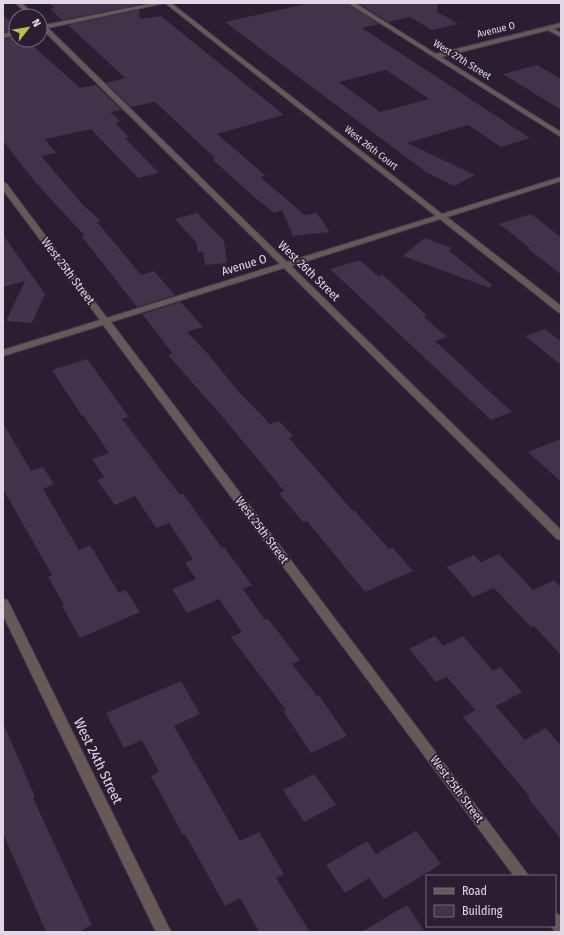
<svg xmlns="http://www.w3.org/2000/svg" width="564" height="935" viewBox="0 0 564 935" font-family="'Fira Sans Condensed',sans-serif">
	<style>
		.building { fill: #42324a; fill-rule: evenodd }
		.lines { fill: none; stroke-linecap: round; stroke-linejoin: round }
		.lane-casing { stroke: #483b4f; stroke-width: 2 }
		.street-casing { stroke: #483b4f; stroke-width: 2 }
		.lane { fill: #675a55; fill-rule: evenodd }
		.street { fill: #675a55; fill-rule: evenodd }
		.labels { text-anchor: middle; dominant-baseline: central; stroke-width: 3.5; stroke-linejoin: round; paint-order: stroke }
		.far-street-label { font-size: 10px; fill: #e0d8e5; stroke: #2b1d32 }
		.street-label { font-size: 12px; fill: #e0d8e5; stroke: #2b1d32 }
		.near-street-label { font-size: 14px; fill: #e0d8e5; stroke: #2b1d32 }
	</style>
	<rect width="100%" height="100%" fill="#2b1d32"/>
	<path class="building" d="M 49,3 L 138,3 L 138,5 L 62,20 L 50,9 L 55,8 Z
		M 310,3 L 347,3 L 379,24 L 362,28 L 530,138 L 501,147 L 468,125 L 407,143 L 475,175 L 454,186 L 426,172 L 225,22 ZM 386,70 L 429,99 L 380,112 L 339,82 Z
		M 358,3 L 437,3 L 438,11 L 436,11 L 458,24 L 432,30 L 410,17 L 388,22 Z
		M 139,10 L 140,19 L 161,16 L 284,115 L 217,134 L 266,176 L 260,177 L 305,215 L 316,213 L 322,219 L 329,232 L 293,236 L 282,210 L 274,213 L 252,195 L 213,160 L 215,158 L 155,102 L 131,107 L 106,83 L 125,78 L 68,25 Z
		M 3,15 L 16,27 L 16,30 L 3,32 Z
		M 16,37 L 16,40 L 29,40 L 35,46 L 33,46 L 80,88 L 96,85 L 122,110 L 110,112 L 120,121 L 115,123 L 129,137 L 125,138 L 159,173 L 138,178 L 91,129 L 45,139 L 56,153 L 41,156 L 84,206 L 101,221 L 97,222 L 141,275 L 154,271 L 175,295 L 137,307 L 82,237 L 85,236 L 36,183 L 3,141 L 3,39 Z
		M 537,65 L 561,79 L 561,110 L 503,74 Z
		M 197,213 L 224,241 L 227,263 L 205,265 L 203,252 L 198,252 L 196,242 L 175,219 Z
		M 531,214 L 561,237 L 561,274 L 528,249 L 530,248 L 499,224 Z
		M 3,235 L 45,294 L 32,323 L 6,321 L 25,281 L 3,287 Z
		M 423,239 L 427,239 L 452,248 L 449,251 L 492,285 L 490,288 L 403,256 Z
		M 357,261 L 361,261 L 379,277 L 382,274 L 421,310 L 427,316 L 424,317 L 447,337 L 435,341 L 512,412 L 491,420 L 330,269 Z
		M 181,302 L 203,327 L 187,332 L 208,354 L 239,392 L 270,424 L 279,421 L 293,436 L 289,438 L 353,511 L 354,510 L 389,549 L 392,547 L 413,571 L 365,592 L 307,521 L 303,522 L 279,493 L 284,491 L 221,415 L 168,355 L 173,354 L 142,314 Z
		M 545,329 L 561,341 L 561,365 L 525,336 Z
		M 87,359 L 129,417 L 122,419 L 180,495 L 183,494 L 222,548 L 224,547 L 252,585 L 243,589 L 265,620 L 268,619 L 300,660 L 292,664 L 317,696 L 319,695 L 347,736 L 311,753 L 283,711 L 286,710 L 231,637 L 242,632 L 219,599 L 187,613 L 172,589 L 196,579 L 185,563 L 193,559 L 169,523 L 156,528 L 135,496 L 115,505 L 97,480 L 104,477 L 92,459 L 109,453 L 83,415 L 82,416 L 52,370 Z
		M 3,423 L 31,471 L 43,467 L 54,484 L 43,489 L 79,550 L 90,545 L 119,593 L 126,590 L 140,612 L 80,638 L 62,606 L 64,605 L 48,577 L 52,575 L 3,489 Z
		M 561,439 L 561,482 L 528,452 Z
		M 499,554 L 533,590 L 554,580 L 561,587 L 561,655 L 534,626 L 531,627 L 494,588 L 473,597 L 447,567 L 474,555 L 481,562 Z
		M 435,636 L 443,646 L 463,636 L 493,671 L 500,667 L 522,692 L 496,706 L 525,740 L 546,728 L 561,746 L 561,839 L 528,798 L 530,797 L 463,717 L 475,710 L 447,677 L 436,682 L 409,649 Z
		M 181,681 L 200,714 L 174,726 L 240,841 L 259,832 L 284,874 L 276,878 L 310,932 L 259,932 L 240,898 L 225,906 L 185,834 L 183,835 L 151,776 L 159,772 L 142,740 L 124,748 L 106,713 Z
		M 3,723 L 35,797 L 33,798 L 92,925 L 79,932 L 46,932 L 3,833 Z
		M 314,774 L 336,805 L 304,822 L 283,790 Z
		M 416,831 L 441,864 L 384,899 L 369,878 L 345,893 L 326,865 L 367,841 L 376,854 Z
		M 407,905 L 425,932 L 361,932 Z"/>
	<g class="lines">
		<defs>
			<path id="lane" d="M 546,27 L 550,27 L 561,33 L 561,37 L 546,29 Z"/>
			<path id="street" d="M 16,3 L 22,3 L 35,16 L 29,16 Z
				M 154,3 L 165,3 L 48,28 L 287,262 L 436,216 L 165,3 L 171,3 L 442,214 L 561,177 L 561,181 L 447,217 L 561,306 L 561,313 L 558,312 L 440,219 L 291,266 L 561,530 L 561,540 L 557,539 L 284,268 L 111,322 L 529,876 L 514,876 L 103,325 L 3,356 L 3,350 L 100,320 L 3,190 L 3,183 L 6,183 L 107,318 L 280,264 L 42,29 L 40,30 L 40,22 L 45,25 Z
				M 348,3 L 355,3 L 436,54 L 561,23 L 561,27 L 441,57 L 561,132 L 561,137 Z
				M 16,31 L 16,35 L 3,38 L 3,34 Z
				M 3,599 L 7,600 L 9,603 L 171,932 L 156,932 L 3,615 Z
				M 555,913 L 561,916 L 561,932 L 555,932 L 551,926 L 555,926 Z"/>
		</defs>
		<use href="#lane" class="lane-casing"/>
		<use href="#street" class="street-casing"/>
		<use href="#lane" class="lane"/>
		<use href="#street" class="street"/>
	</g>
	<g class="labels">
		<g class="far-street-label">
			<text transform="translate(496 30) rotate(-14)">Avenue O</text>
			<text transform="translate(462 60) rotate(32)">West 27th Street</text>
			<text transform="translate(371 148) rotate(38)">West 26th Court</text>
		</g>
		<g class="street-label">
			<text transform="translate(244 265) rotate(-17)">Avenue O</text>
			<text transform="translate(68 271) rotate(53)">West 25th Street</text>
			<text transform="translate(309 271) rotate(44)">West 26th Street</text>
			<text transform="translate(262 530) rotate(53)">West 25th Street</text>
			<text transform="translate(457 789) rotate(53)">West 25th Street</text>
		</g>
		<g class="near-street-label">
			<text transform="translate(98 761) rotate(64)">West 24th Street</text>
		</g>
	</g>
	<rect width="564" height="935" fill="none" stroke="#e0d8e5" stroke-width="8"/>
	<rect x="426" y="875" width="130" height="52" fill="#2b1d32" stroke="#73687a"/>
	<rect x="434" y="888" width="20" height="6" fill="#675a55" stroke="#73687a"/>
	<text x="462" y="895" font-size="12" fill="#e0d8e5">Road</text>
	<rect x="434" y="905" width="20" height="12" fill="#42324a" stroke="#73687a"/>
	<text x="462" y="915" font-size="12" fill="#e0d8e5">Building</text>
	<g transform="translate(28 28) rotate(59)"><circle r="19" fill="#2b1d32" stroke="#73687a"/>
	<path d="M0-3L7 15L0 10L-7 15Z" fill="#bcbf44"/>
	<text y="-6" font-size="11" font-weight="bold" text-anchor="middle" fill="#e0d8e5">N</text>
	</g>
</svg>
